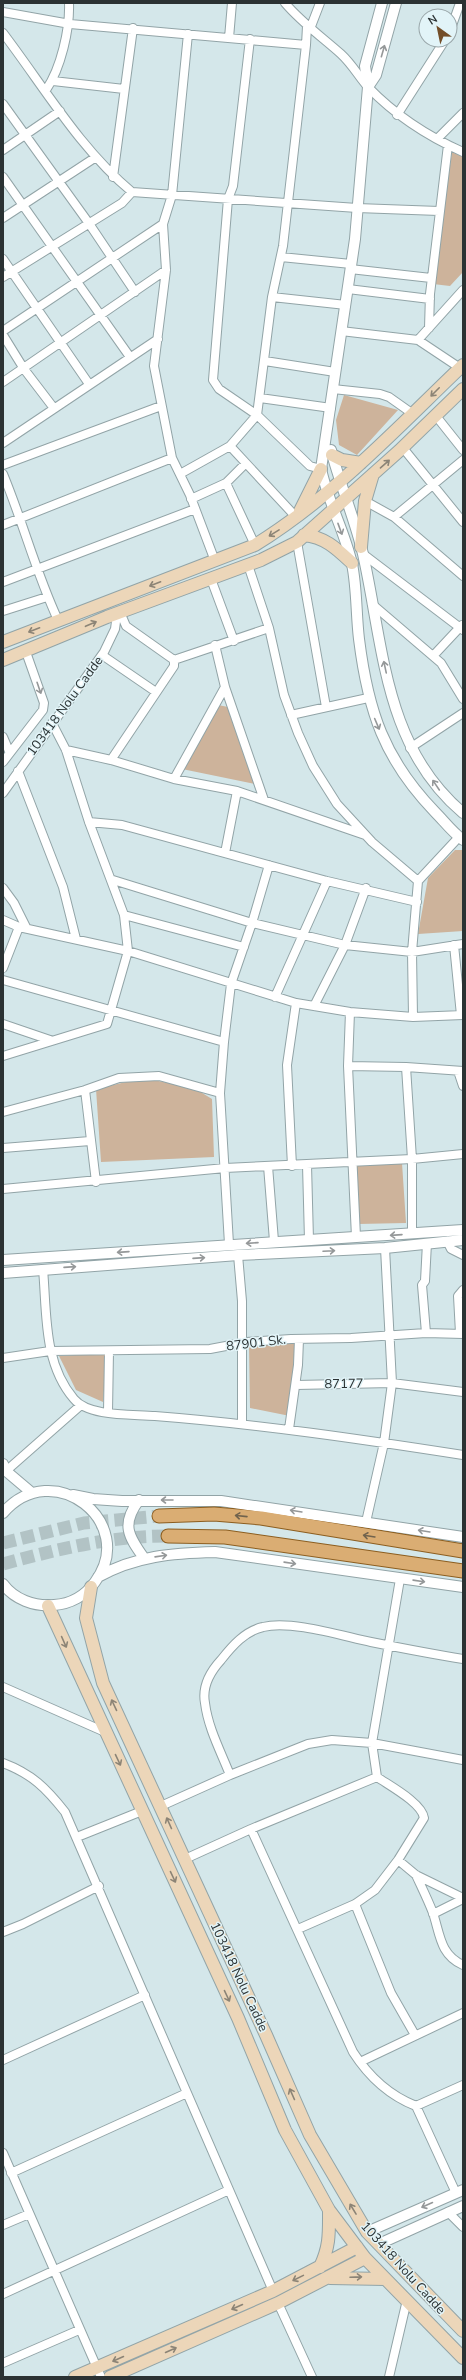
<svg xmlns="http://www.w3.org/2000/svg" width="466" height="2380" viewBox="0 0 466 2380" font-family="'Nunito Sans',sans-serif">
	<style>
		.green { fill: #cdb39b }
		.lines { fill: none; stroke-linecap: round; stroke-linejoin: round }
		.primary-tunnel { stroke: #b2c3c5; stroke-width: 13; stroke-dasharray: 13 6; stroke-linecap: butt }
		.minor-casing { stroke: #92a4a7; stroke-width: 10 }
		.tertiary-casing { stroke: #92a4a7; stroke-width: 12 }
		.secondary-casing { stroke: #92a4a7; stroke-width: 14 }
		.primary-casing { stroke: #8c5e20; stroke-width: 15 }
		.minor { stroke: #fff; stroke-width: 8 }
		.tertiary { stroke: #fff; stroke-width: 10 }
		.secondary { stroke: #ecd6b9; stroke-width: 12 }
		.primary { stroke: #daad73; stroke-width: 13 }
		.oneway { stroke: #959899 }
		.oneway2 { stroke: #8c8476 }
		.oneway3 { stroke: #71634d }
		.labels { text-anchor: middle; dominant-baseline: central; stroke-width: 3; stroke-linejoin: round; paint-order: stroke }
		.street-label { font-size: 13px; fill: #2b3233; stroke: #e2f4f8 }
	</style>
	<rect width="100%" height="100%" fill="#d4e7ea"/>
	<path class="green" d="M 452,152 L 463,157 L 463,272 L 450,286 L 433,284 Z
		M 344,395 L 398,410 L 357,455 L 339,445 L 336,420 Z
		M 218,705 L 228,707 L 255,784 L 182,769 Z
		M 455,850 L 463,850 L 463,931 L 418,934 L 428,878 Z
		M 143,1078 L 194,1088 L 212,1099 L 214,1157 L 101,1162 L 96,1089 Z
		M 402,1163 L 406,1223 L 358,1224 L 356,1165 Z
		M 295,1341 L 290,1416 L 250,1408 L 249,1344 Z
		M 107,1353 L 103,1402 L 76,1390 L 59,1356 Z"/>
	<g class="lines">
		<path class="primary-tunnel" d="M 3,1543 L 84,1523 L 159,1516
			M 3,1564 C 58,1549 111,1536 168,1536"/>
		<defs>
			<path id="minor" d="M 285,3 C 302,23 322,37 341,54 C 352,64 359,77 368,87 C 395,115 427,136 463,152
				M 3,12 L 70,24 L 306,45
				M 310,29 L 320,3
				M 450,31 L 460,3
				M 3,33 C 44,87 80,149 132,192 L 357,208 L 439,211
				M 188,34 L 172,195 L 163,224 L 166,270 L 154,366 L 172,458 L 190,495 L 215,561
				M 229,38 L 232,3
				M 250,39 L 233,186 L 228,199 L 213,380 L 219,389 L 257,415 L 310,466 L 321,469
				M 53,81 L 124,89
				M 46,90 C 61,68 70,29 69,3
				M 3,104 L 88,222 L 135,292
				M 397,115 L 445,40
				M 437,139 L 463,113
				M 3,150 L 60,111
				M 3,177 L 130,357
				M 113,177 L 133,28
				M 3,218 L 96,157
				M 281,257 L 351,264
				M 3,259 L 89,384
				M 350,269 L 431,278
				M 3,277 L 122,203 L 132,192
				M 348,289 L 430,299
				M 272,297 L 346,305
				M 429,328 L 430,294 L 448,145
				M 3,331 L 163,224
				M 341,331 L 418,340 L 460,368
				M 3,335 L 24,369 L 53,407
				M 418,340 L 463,290
				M 265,361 L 335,372
				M 3,382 L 166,270
				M 333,389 L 380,394 L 389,397 L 413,414
				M 260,398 L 331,408
				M 436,416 L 463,450
				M 3,443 L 158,339
				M 230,446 L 296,517
				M 403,448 L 463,522
				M 3,465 L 161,406
				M 3,474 C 23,522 36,573 58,620
				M 180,474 L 230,446 L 257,415 L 272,297 L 283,246 L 306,45 L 307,26
				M 226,483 L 255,545
				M 191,499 L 226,483 L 245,464
				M 365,501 L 394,517 L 463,576
				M 394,517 L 463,460
				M 3,525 L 172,458
				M 297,542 L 326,707
				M 363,554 L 463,630
				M 248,565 L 269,628 L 284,695 L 298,733 L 313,766 L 337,804 L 372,842 L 418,881
				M 211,579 L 234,641
				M 3,582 L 195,509
				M 372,604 L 441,663 L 463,699
				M 3,611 L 47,597
				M 120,612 L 126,626 L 174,660
				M 215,645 L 225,687 L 264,800
				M 102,655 L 156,692
				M 433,656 L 462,625
				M 291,715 L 368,698
				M 3,737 L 9,751
				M 410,748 L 463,713
				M 66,750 L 111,760 L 174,779 L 237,791 L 365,835
				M 111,760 L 174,666 L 174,660 L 269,628
				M 3,762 L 43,710 L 44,703 L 26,652
				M 18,771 L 63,887 L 76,939
				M 174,779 L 225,687
				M 3,793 L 104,652 L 115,629 L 117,614
				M 89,822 L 122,825 L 327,881 L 417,902
				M 225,853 L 237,791
				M 113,880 L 252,923 L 345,945 L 412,952 L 463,944
				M 3,888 L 14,903 L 26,927
				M 124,915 L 244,947
				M 3,920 L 19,927 L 128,951 L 296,1003 L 350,1012 L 413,1017 L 463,1015
				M 454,945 L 461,1015
				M 3,968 L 19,927
				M 3,980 L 224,1042
				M 275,997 L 327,881
				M 314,1006 L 345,945 L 366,888
				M 350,1012 L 348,1066 L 356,1237
				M 413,1017 L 412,952 L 418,881 L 459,837
				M 3,1024 L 50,1040
				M 3,1056 L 107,1024 L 128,951 L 124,915 L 89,822 L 66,750 L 52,723
				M 348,1066 L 406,1067 L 463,1071
				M 406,1067 L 412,1159 L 412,1234
				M 458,1071 L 463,1086
				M 85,1090 L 96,1182
				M 3,1112 L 85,1090 L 119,1078 L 159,1076 L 220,1093
				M 3,1148 L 90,1141
				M 307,1165 L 309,1240
				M 268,1166 L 274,1241
				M 292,1166 L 287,1065 L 296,1003
				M 3,1189 L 225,1168 L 412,1159 L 463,1154
				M 447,1241 L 451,1249 L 463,1255
				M 229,1244 L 220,1093 L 224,1042 L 231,984 L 252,923 L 269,865
				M 238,1255 L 242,1301 L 242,1422
				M 43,1269 C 47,1313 43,1363 74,1399 C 89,1417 132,1414 155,1416 C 258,1424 360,1439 463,1455
				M 426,1333 L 422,1285 L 425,1281 L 427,1243
				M 460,1333 L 458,1296 L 463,1290
				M 3,1358 L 50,1351 L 210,1349 L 247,1342 L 291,1339 L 351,1338 L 426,1333 L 463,1334
				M 296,1385 L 392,1383 L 463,1392
				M 108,1412 L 109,1351
				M 289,1429 L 298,1365 L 299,1339
				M 6,1471 L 81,1405
				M 366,1522 L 384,1443 L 392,1383 L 385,1248
				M 3,1687 L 105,1732
				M 3,1763 C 32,1774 46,1788 65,1812 L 273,2291
				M 230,1775 C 221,1752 208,1728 205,1703 C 202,1687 210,1672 221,1660 C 232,1646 245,1631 263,1627 C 291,1620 342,1636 371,1642 C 401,1648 432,1654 463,1659
				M 377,1777 L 372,1743 L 400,1579
				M 161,1806 L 230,1775 L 308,1744 L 332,1740 L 372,1743 L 463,1760
				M 251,1829 L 353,2052 C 369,2077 388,2095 416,2106 L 456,2193
				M 77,1837 L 142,1811
				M 185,1859 L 251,1829 L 377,1777 C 390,1786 422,1803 424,1818 L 398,1860 L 375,1890 L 355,1904 L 298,1929
				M 398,1860 L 416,1875 L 463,1898
				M 416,1875 C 422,1888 428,1900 433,1913 C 440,1934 440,1955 463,1965
				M 355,1904 L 391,1993 L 415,2035
				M 433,1914 L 463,1899
				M 3,1932 L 23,1924 L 99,1886
				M 3,2060 L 145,1995
				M 360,2062 L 463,2013
				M 416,2106 L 463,2085
				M 3,2153 L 101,2377
				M 11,2173 L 187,2093
				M 448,2212 L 463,2227
				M 3,2225 L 29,2214
				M 3,2294 L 229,2190
				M 278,2303 L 312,2377
				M 3,2363 L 79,2330
				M 389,2377 L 407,2300"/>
			<path id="tertiary" d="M 382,3 L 365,66 L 368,87 L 355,239 L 321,469 C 328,502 345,532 352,564 C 357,588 356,614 359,639 C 368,711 384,759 435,812 C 444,821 452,832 463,840
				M 368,87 L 376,75 L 396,3
				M 331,450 C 340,485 355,519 363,554 C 384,648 384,746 463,813
				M 3,1260 L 463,1230
				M 3,1273 L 238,1255 L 385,1248 L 463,1240
				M 3,1464 L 6,1471 L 32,1493
				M 73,1495 L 93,1499 L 122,1501 L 221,1501 L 463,1537
				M 139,1500 C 121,1524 128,1536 144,1558
				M 3,1513 C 53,1455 139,1523 95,1582 C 85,1596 70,1604 54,1605 C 34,1607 14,1599 3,1584
				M 98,1577 C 135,1556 173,1553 215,1552 L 463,1587
				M 367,2232 L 463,2190
				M 379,2244 L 463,2206"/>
			<path id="secondary" d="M 332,455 L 342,460 L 361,463
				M 300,511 L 321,469
				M 304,535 C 325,537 337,549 352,563
				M 361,547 L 365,501 L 373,474
				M 3,642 L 255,545 C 333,497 397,428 463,365
				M 3,660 L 107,617 L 261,560 L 297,542 L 399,451 L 463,389
				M 91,1587 L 86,1618 L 103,1683 L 266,2035 L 310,2135 L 367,2232 L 463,2331
				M 48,1606 L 238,2018 L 285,2130 L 329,2210 L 365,2258 L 463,2358
				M 320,2267 C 330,2246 329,2233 329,2210
				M 330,2278 L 385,2279
				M 75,2377 L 273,2291 L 357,2247
				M 110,2377 L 278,2303 L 365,2258"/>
			<path id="primary" d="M 159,1516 L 214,1514 L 261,1518 L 463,1551
				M 168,1536 L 225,1537 L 463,1571"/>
		</defs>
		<use href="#minor" class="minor-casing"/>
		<use href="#tertiary" class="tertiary-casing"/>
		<use href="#secondary" class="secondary-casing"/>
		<use href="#primary" class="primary-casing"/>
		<use href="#minor" class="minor"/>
		<use href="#tertiary" class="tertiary"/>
		<use href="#secondary" class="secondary"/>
		<use href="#primary" class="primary"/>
	</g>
	<defs><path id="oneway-shaft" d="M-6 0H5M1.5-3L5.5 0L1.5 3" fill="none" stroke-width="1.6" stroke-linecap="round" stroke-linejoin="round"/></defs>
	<g class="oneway">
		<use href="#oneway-shaft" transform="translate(383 51) rotate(-74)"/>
		<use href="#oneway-shaft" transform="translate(340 529) rotate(70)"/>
		<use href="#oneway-shaft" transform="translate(385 667) rotate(-102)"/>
		<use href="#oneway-shaft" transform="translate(39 688) rotate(71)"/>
		<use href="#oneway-shaft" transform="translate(377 724) rotate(67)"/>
		<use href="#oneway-shaft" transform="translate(436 785) rotate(-124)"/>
		<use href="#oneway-shaft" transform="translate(396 1235) rotate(176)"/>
		<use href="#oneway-shaft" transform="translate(252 1243) rotate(176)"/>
		<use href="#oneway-shaft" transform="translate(329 1251) rotate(-3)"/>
		<use href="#oneway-shaft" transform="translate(123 1252) rotate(176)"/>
		<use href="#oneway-shaft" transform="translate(199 1258) rotate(-4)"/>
		<use href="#oneway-shaft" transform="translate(70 1267) rotate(-4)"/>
		<use href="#oneway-shaft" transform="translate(167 1500) rotate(180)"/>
		<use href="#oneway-shaft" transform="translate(296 1511) rotate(-171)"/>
		<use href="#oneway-shaft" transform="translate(424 1531) rotate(-171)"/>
		<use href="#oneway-shaft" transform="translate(161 1556) rotate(-8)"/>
		<use href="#oneway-shaft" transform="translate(290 1563) rotate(8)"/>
		<use href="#oneway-shaft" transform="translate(419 1581) rotate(8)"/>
		<use href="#oneway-shaft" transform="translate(427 2205) rotate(156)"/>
	</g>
	<g class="oneway2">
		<use href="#oneway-shaft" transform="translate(435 392) rotate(135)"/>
		<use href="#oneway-shaft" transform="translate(385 464) rotate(-41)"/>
		<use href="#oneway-shaft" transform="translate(274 533) rotate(148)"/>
		<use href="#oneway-shaft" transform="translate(155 584) rotate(159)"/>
		<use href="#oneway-shaft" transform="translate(91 624) rotate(-23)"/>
		<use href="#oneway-shaft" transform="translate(34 630) rotate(159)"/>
		<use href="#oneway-shaft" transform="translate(64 1642) rotate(66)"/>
		<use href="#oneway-shaft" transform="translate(114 1705) rotate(-115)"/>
		<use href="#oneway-shaft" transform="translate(118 1760) rotate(65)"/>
		<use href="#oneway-shaft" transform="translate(169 1823) rotate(-114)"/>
		<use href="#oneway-shaft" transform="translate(173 1877) rotate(65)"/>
		<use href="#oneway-shaft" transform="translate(227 1996) rotate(65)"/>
		<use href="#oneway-shaft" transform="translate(292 2094) rotate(-114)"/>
		<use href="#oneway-shaft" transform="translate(353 2209) rotate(-121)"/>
		<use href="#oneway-shaft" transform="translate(356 2277) rotate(-2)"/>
		<use href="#oneway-shaft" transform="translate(298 2278) rotate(154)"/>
		<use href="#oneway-shaft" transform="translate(237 2307) rotate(156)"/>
		<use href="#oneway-shaft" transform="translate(171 2350) rotate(-24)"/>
		<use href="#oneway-shaft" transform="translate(118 2359) rotate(156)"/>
	</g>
	<g class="oneway3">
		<use href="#oneway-shaft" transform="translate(241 1516) rotate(-174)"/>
		<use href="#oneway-shaft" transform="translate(369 1536) rotate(-171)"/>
	</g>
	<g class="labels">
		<g class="street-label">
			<text transform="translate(65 706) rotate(-54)">103418 Nolu Cadde</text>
			<text transform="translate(256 1343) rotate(-7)">87901 Sk.</text>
			<text transform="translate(344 1384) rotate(-1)">87177</text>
			<text transform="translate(239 1977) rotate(65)">103418 Nolu Cadde</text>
			<text transform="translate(403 2268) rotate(48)">103418 Nolu Cadde</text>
		</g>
	</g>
	<rect width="466" height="2380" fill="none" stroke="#2b3233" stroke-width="8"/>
	<g transform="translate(438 28) rotate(327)"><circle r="19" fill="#e2f4f8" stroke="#99a6a9"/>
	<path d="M0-3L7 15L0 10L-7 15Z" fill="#734e29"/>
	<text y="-6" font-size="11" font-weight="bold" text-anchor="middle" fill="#2b3233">N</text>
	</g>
</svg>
